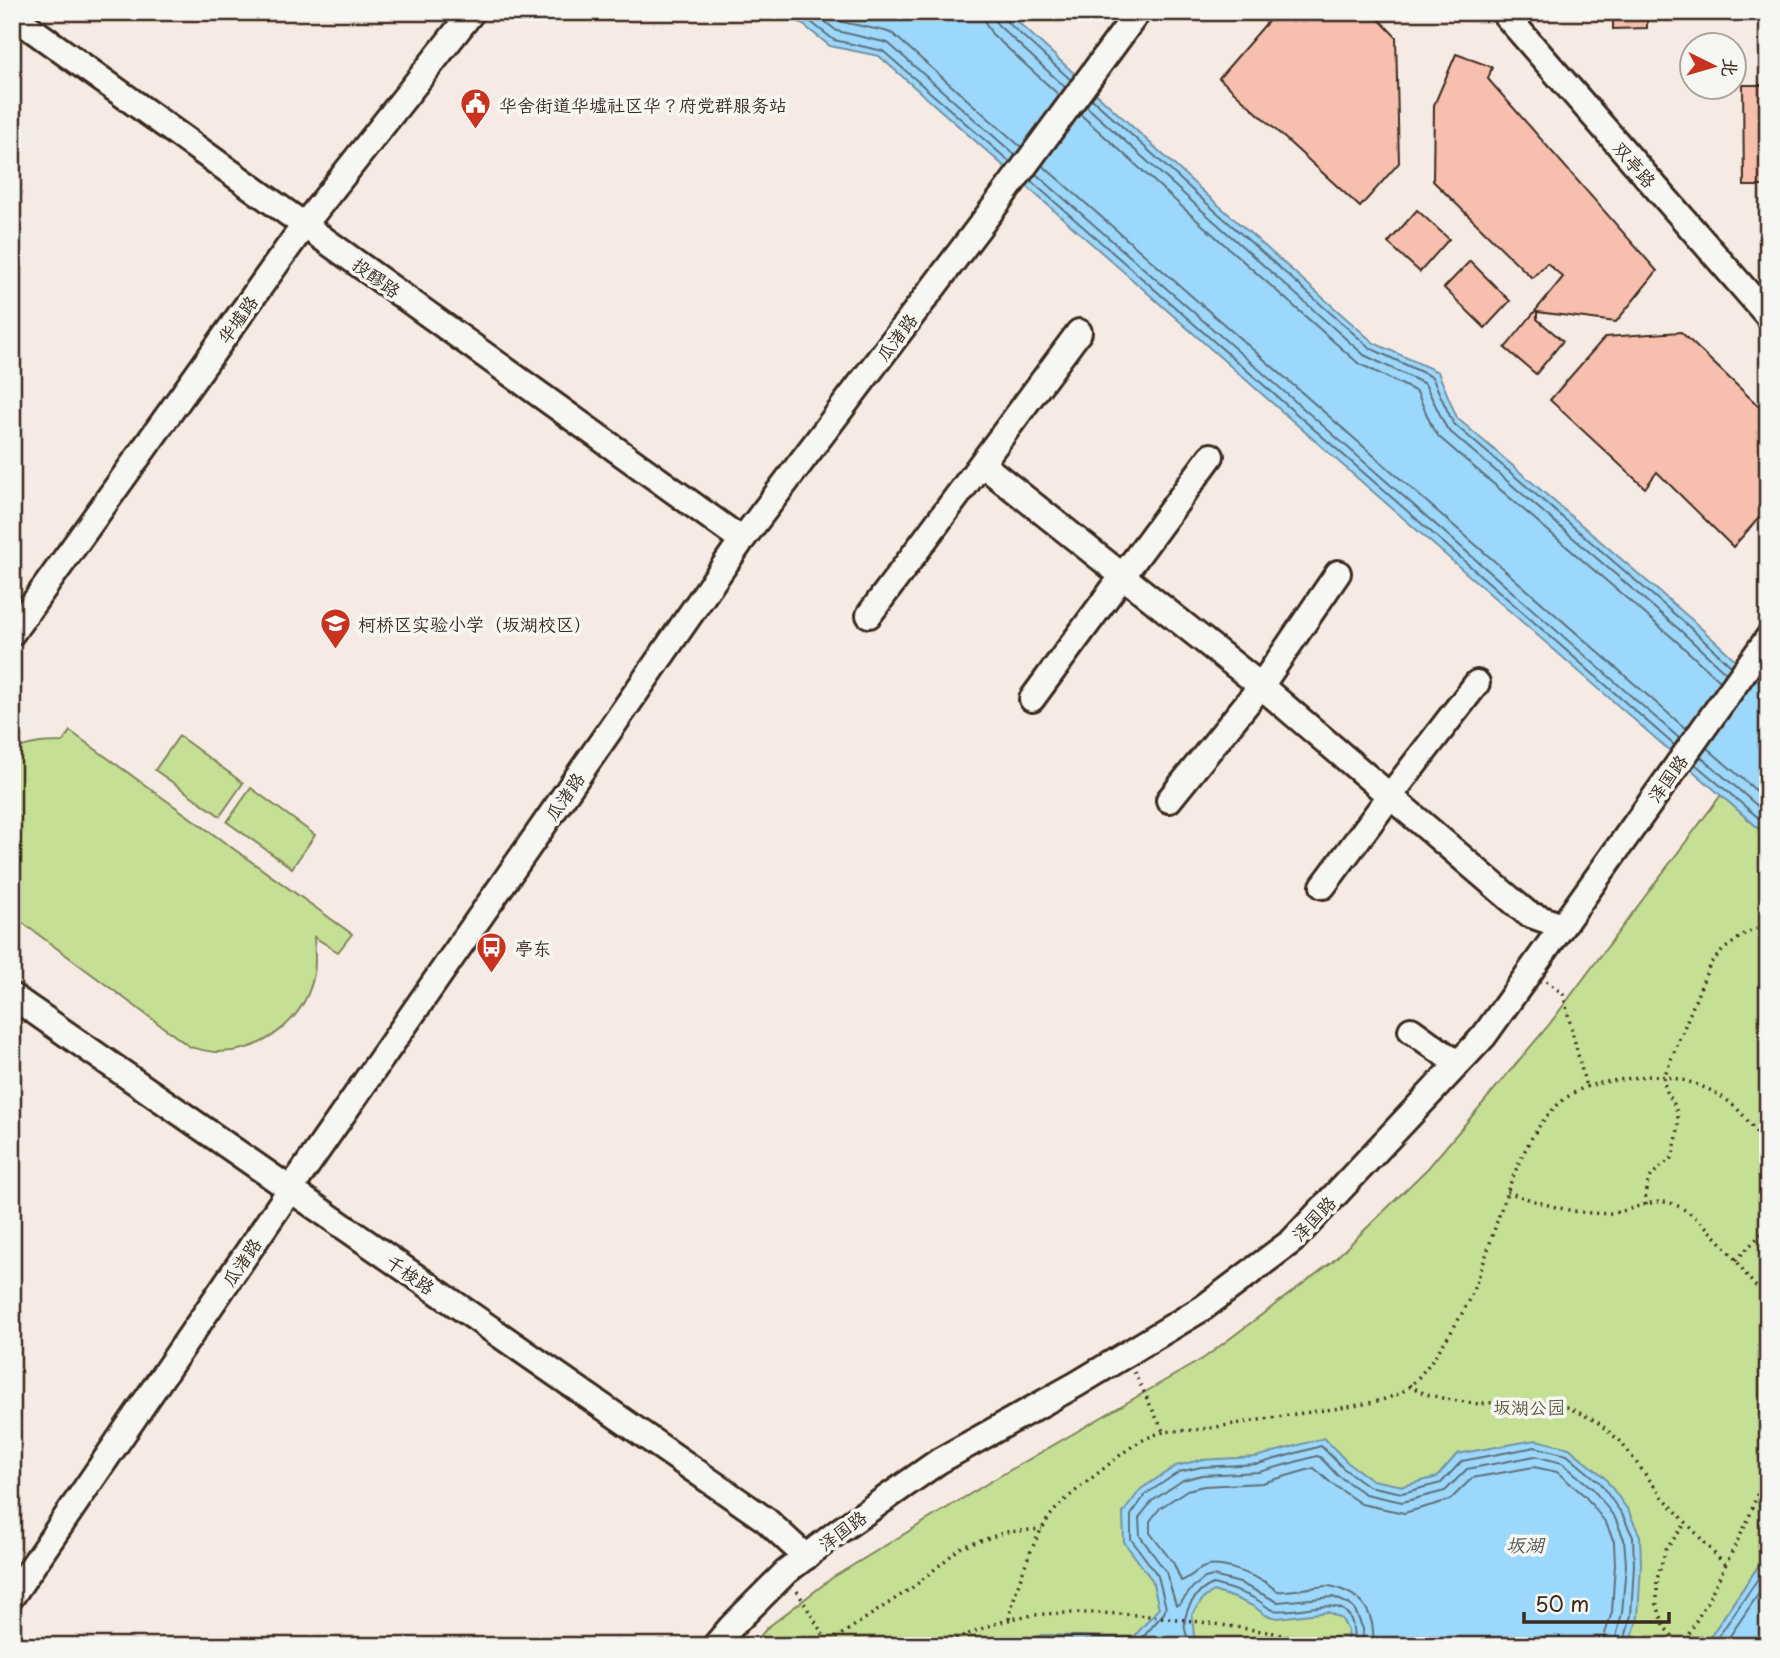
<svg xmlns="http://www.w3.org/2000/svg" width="1780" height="1658" viewBox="0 0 1780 1658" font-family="'Playpen Sans','LXGW WenKai TC',sans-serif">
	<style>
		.green { fill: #c5df95; stroke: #80845a; stroke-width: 2 }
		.water { fill: #9bd8fc; stroke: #7592a3; stroke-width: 2 }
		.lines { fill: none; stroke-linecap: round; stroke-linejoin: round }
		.shore { stroke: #617077; stroke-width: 2 }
		.building { fill: #f7bfad; stroke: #3b2a1e; stroke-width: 2 }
		.minor-casing { stroke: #3b2a1e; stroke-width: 30 }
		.path { stroke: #3b2a1e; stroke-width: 3.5; stroke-dasharray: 2 5; stroke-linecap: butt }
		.minor { stroke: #f6f6f2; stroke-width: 24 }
		.labels { text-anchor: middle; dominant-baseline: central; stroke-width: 7; stroke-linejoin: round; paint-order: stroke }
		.poi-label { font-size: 18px; fill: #3b2a1e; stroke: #f6f6f2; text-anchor: start }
		.street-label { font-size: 18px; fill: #3b2a1e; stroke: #f6f6f2 }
		.park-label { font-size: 18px; fill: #5e573c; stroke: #f6f6f2 }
		.water-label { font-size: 19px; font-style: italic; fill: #535656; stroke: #f6f6f2 }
	</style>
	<rect width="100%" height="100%" fill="#f6ebe4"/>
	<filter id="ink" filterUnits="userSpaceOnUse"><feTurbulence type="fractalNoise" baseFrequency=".0143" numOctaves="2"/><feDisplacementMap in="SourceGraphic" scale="14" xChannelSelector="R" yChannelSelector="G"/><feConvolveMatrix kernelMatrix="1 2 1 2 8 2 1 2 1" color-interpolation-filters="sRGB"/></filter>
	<g filter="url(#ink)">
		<path class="green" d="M 70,731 L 352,934 L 338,952 L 314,937 C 315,950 316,962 314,974 C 305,1020 263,1053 217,1052 C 208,1052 199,1049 190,1047 L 12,915 L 12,751 C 29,743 45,742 63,742 Z
			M 179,736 L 243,783 L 220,816 L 155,770 Z
			M 251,788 L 315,835 L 292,868 L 227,822 Z
			M 1721,795 L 1756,826 L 1768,839 L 1768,1552 L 1704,1646 L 1158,1646 L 1133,1639 L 1042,1635 L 1010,1646 L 752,1646 L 767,1628 L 832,1578 L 993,1480 L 1204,1358 L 1332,1262 L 1428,1168 L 1548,1026 Z"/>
		<path class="water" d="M 787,12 L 1007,12 L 1207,195 L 1374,343 L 1438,372 L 1457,418 L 1691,619 L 1768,690 L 1768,839 L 1756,826 L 1355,476 L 879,56 L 830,46 Z
			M 1324,1438 L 1347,1462 L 1372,1480 L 1403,1486 L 1437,1477 L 1457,1454 L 1536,1440 L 1569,1448 L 1604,1477 L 1628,1510 L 1640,1536 L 1641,1564 L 1638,1617 L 1629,1646 L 1346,1646 L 1348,1631 L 1342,1619 L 1328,1612 L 1277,1618 L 1265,1615 L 1255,1607 L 1235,1598 L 1213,1591 L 1203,1599 L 1192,1615 L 1194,1636 L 1203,1646 L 1010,1646 L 1042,1635 L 1133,1638 L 1159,1608 L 1152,1580 L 1124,1542 L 1123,1513 L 1141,1489 L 1176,1466 L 1200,1460 L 1256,1457 Z
			M 1768,1552 L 1768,1646 L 1704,1646 Z"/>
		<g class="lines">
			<path class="shore" d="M 798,12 L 834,40 L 883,51 L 1010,162
				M 812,12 L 837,31 L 888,43 L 1015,155
				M 829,12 L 842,22 L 885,31 L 893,34 L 1021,147
				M 984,12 L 986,24 L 992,34 L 1059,95
				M 994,12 L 995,21 L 999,26 L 1065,87
				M 1003,12 L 1005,20 L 1071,80
				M 1092,99 L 1203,200 L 1370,348 L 1432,377 L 1453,423 L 1686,624 L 1731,666
				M 1086,106 L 1197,206 L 1364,355 L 1425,384 L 1447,429 L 1681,631 L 1726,673
				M 1080,114 L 1190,214 L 1358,363 L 1417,392 L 1433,429 L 1439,437 L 1674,639 L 1720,681
				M 1042,165 L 1686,729
				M 1036,174 L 1679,738
				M 1031,181 L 1674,745
				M 1707,748 L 1768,801
				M 1701,757 L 1768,815
				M 1695,764 L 1761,820 L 1768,829
				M 1032,1646 L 1044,1642 L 1134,1645 L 1138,1643 L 1164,1613 L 1166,1608 L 1158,1576 L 1131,1539 L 1131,1515 L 1146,1494 L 1179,1472 L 1201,1467 L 1258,1464 L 1321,1446 L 1343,1468 L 1368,1486 L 1402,1493 L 1441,1483 L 1462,1461 L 1535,1447 L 1567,1455 L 1599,1482 L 1622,1514 L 1633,1537 L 1634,1565 L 1631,1615 L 1623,1646
				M 1193,1646 C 1175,1625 1189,1594 1213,1584 C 1228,1588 1246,1593 1259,1601 C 1265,1605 1267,1608 1273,1610 C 1305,1616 1360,1582 1353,1646
				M 1362,1646 L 1363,1629 L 1355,1610 L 1349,1604 L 1333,1597 L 1278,1602 L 1240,1583 L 1213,1576 L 1205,1578 L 1193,1587 L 1180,1604 L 1176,1605 L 1166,1572 L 1140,1536 L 1139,1518 L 1152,1501 L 1183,1480 L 1202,1475 L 1259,1472 L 1317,1456 L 1320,1457 L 1337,1475 L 1365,1494 L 1402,1502 L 1445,1491 L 1467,1469 L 1535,1456 L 1562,1463 L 1593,1489 L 1615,1518 L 1624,1539 L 1626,1564 L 1622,1613 L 1614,1646
				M 1373,1646 C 1375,1623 1369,1602 1347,1592 C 1340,1589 1334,1586 1327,1586 C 1316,1586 1286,1593 1278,1591 C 1274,1590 1269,1584 1265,1582 C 1251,1575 1224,1563 1208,1566 C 1197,1568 1191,1578 1181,1581 L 1174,1564 L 1150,1533 L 1150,1521 L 1160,1508 L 1187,1490 L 1204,1486 L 1262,1483 L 1314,1468 L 1331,1483 L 1361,1504 L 1404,1513 L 1450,1500 L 1472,1478 L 1534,1467 L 1557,1472 L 1585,1496 L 1606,1523 L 1614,1542 L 1615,1564 L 1612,1612 L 1604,1637 L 1603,1646
				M 1712,1646 L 1768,1564
				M 1723,1646 L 1768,1580"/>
		</g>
		<path class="building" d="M 1276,12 L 1372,12 L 1396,37 L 1399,163 L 1360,207 L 1219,78 Z
			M 1613,12 L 1647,12 L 1647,28 L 1613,29 Z
			M 1456,54 L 1492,67 L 1488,79 L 1657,271 L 1616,322 L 1537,312 L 1537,319 L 1563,341 L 1536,374 L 1505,348 L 1563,277 L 1547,263 L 1532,278 L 1433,181 L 1434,105 Z
			M 1743,85 L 1768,85 L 1768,186 L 1744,186 Z
			M 1417,210 L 1449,239 L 1420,272 L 1388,243 Z
			M 1470,261 L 1510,301 L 1485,328 L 1444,288 Z
			M 1681,332 L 1768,415 L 1768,501 L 1766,510 L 1733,547 L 1657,472 L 1645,488 L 1550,400 L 1605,337 Z"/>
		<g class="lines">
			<defs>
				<path id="minor" d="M 1503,12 L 1768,316
					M 12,15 L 742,540
					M 982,464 L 1261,686 L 1528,914 L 1562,926
					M 869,615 L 1079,332
					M 12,633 L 305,224 L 472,12
					M 1032,699 L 1211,456
					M 1169,800 L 1261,686 L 1338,573
					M 1323,886 L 1390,796 L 1477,683
					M 12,996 L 766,1520 L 806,1557
					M 1411,1030 L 1458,1064
					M 12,1596 L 290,1190 L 742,540 L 998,202 L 1138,12
					M 715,1646 L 731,1627 L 786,1572 L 839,1531 L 939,1461 L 1077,1384 L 1203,1308 L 1292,1241 L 1484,1036 L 1768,638"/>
			</defs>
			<use href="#minor" class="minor-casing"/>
			<path class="path" d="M 1546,981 L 1563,994 L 1586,1087
				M 1507,1192 C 1541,1203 1576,1216 1612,1213 C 1631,1211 1652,1198 1670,1203 C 1691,1208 1722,1242 1735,1259 C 1745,1271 1752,1288 1768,1294
				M 1646,1205 C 1643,1180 1653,1172 1672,1158 C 1675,1145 1681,1127 1677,1113 C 1674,1098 1664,1095 1664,1077 L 1710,964 L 1723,950 L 1746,933 L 1765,926 L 1768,926
				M 1736,1260 L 1768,1227
				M 1134,1372 L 1164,1433
				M 1409,1385 L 1425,1394 L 1451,1400 L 1479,1404 L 1498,1402 L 1567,1407 L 1596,1421 L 1620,1441 L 1661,1495 L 1725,1565
				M 797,1591 L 828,1643
				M 1009,1619 C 1015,1589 1034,1534 1054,1511 C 1068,1496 1087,1482 1103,1469 C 1120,1455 1136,1441 1157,1434 C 1168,1430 1183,1431 1194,1430 C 1234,1425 1272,1417 1311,1412 C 1337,1408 1385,1404 1405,1390 C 1418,1380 1428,1366 1437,1353 C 1453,1330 1466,1309 1476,1283 C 1500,1224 1519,1112 1586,1087 C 1603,1081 1622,1080 1639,1077 C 1673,1072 1720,1088 1742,1114 C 1751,1124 1759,1137 1768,1148
				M 824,1646 L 916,1585 L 960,1548 L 1006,1532 L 1042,1529
				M 943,1646 C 964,1636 985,1626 1008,1620 C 1030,1614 1053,1613 1077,1613 C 1143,1612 1209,1623 1274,1633 L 1294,1639 L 1307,1646
				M 1682,1646 L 1708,1600 L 1748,1520 L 1768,1465
				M 1682,1646 L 1665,1628 L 1657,1605 L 1657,1579 L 1666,1549 L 1686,1523"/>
			<use href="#minor" class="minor"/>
		</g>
	</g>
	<defs>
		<symbol id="civic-pin" viewBox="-11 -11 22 30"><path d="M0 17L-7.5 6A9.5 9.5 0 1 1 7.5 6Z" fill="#c8321e" stroke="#f6f6f2"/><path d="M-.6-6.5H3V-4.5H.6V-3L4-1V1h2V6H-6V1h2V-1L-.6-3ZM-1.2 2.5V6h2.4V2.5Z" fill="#fff"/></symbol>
		<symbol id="school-pin" viewBox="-11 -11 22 30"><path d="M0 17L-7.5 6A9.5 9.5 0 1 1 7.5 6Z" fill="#c8321e" stroke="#f6f6f2"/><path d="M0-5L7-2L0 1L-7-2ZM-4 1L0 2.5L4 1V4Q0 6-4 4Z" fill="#fff"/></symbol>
		<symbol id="bus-pin" viewBox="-11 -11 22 30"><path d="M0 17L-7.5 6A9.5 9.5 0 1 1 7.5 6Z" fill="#c8321e" stroke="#f6f6f2"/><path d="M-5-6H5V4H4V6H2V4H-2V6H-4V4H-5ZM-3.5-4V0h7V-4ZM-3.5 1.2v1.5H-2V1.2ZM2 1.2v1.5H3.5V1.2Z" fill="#fff"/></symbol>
	</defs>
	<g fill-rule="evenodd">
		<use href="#civic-pin" x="458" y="86" width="35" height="47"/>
		<use href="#school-pin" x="318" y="606" width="35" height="47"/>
		<use href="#bus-pin" x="474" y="930" width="35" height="47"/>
	</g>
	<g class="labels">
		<g class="poi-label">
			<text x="499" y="104">华舍街道华墟社区华？府党群服务站</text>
			<text x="358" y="623">柯桥区实验小学（坂湖校区）</text>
			<text x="515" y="947">亭东</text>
		</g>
		<g class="street-label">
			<text transform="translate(1635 164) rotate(49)">双亭路</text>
			<text transform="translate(377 277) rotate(36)">投醪路</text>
			<text transform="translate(237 319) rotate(-54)">华墟路</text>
			<text transform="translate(896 337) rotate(-53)">瓜渚路</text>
			<text transform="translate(1667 778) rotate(-54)">泽国路</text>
			<text transform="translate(564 796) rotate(-55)">瓜渚路</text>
			<text transform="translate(1313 1218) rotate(-46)">泽国路</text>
			<text transform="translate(241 1262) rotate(-56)">瓜渚路</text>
			<text transform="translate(411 1274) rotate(35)">千梭路</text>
			<text transform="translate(842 1530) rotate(-36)">泽国路</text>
		</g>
		<g class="park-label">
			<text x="1529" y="1406">坂湖公园</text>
		</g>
		<g class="water-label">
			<text x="1525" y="1544">坂湖</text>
		</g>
	</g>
	<rect width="1780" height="1658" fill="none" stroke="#f6f6f2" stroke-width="42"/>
	<rect x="21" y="21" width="1738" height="1616" fill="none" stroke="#3b2a1e" stroke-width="2.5" filter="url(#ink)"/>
	<g transform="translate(1713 66) rotate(95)"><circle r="33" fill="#f6f6f2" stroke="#aba49d" stroke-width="2"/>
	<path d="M0-5L12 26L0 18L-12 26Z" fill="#c8321e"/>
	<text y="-10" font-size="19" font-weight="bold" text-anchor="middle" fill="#3b2a1e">北</text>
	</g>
	<path d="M1524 1612v10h145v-10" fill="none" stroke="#3b2a1e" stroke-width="3.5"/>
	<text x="1535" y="1612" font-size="21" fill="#3b2a1e" stroke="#f6f6f2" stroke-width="5" paint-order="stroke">50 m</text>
</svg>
